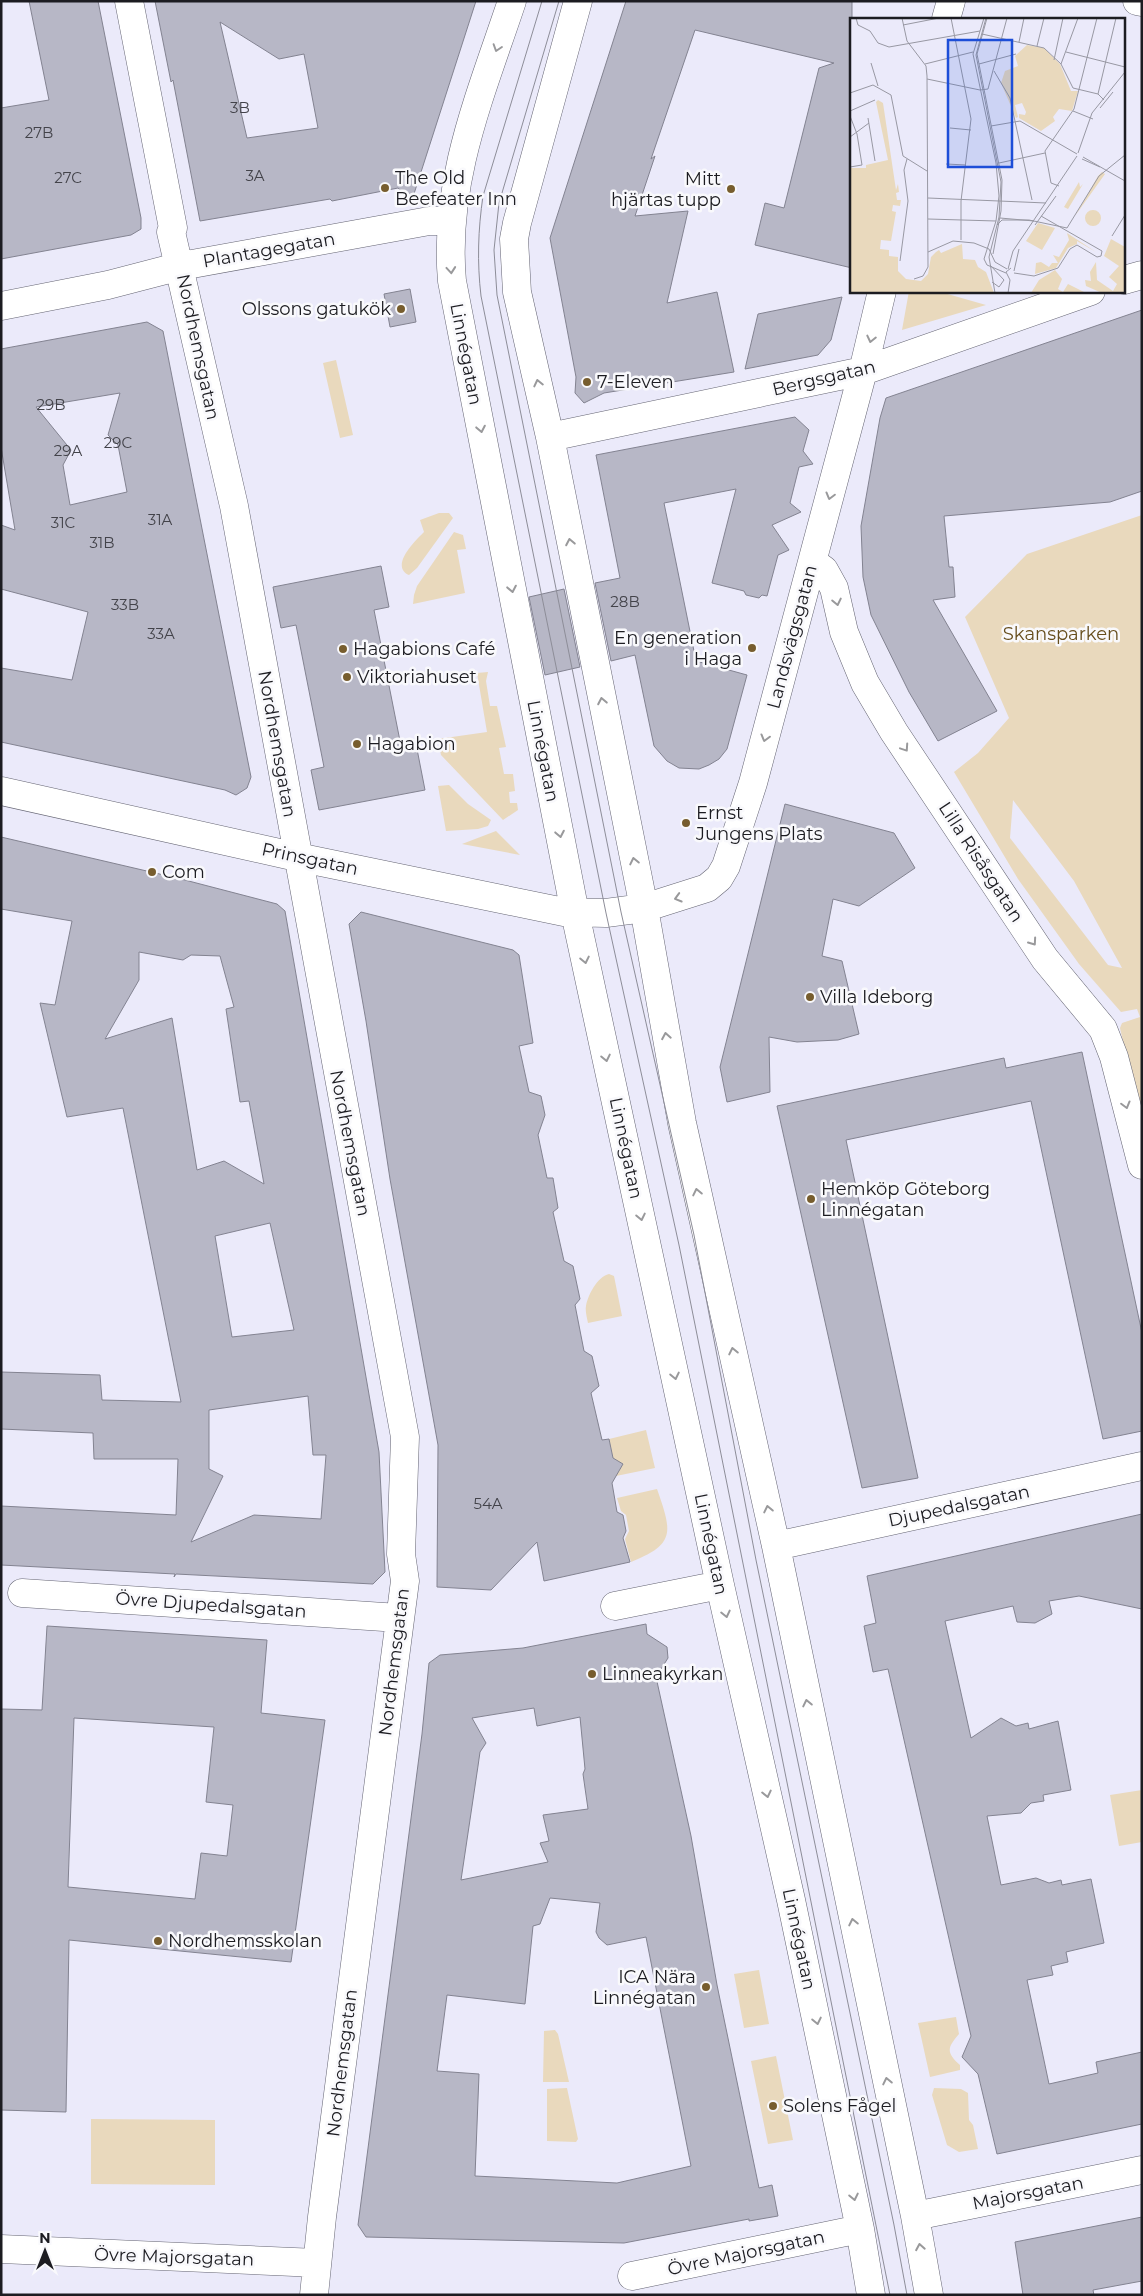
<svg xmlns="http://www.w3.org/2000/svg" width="1143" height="2296" viewBox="0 0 1143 2296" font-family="Montserrat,sans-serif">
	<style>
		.green { fill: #e9d9bd; fill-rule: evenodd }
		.building { fill: #b7b7c6; stroke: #838391; fill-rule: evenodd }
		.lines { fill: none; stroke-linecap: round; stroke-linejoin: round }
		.minor-casing { stroke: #656573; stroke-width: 29 }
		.minor { stroke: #fff; stroke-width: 28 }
		.tram { stroke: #8d8d98; stroke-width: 1 }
		.oneway { stroke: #99999b }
		.poi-dot { fill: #775d2e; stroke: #f9f9fc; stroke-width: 2 }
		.labels { text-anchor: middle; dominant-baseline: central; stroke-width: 5; stroke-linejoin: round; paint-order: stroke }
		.number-label { font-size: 15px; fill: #43434a }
		.poi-label { font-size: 18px; fill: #1c1c21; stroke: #f9f9fc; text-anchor: start }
		.street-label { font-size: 18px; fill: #1c1c21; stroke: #f9f9fc }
		.park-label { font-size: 18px; fill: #664d1c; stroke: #f9f9fc }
		.inset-road { fill: none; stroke: #9898a3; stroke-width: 1 }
		.view { fill: #1d4ed8; fill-opacity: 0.15; stroke: #1d4ed8; stroke-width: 2.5 }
		.inset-edge { fill: none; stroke: #1c1c21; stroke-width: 2.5 }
	</style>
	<rect width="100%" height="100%" fill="#ebeafa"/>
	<path class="green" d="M 909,291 L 937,291 L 986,305 L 902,330 Z
		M 336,360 L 353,435 L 340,438 L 323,363 Z
		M 439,513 L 449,513 L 453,518 L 417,568 L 409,575 C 389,566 416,540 424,532 L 420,520 Z
		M 1142,515 L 1142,1127 L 1120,1028 L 1122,1023 L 1140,1017 L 1137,1009 L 1121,1012 L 1079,964 L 1018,879 L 954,772 L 978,753 L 1009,718 L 965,617 L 1027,554 ZM 1013,800 L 1074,881 L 1122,968 L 1108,965 L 1010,838 Z
		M 454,532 L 463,535 L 466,549 L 457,550 L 465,593 L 413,604 L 414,595 L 417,586 Z
		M 488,672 L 486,681 L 490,706 L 497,706 L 506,747 L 499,748 L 504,774 L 513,774 L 515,791 L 509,792 L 510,803 L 517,803 L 518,810 L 503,820 L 441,755 L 438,739 L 487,732 L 477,673 Z
		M 449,785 L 468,804 L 491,820 L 488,826 L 478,829 L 446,831 L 438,786 Z
		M 496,831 L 520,855 L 462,844 Z
		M 609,1274 L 614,1276 L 622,1316 L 588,1323 C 587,1318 585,1311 586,1306 C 588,1295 597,1277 609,1274 Z
		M 646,1430 L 655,1468 L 616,1476 L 609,1439 Z
		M 657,1489 C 672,1532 676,1544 631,1562 L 625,1539 L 629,1531 L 626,1515 L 621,1511 L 617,1498 Z
		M 1142,1790 L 1142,1842 L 1119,1846 L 1110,1795 Z
		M 759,1970 L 769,2024 L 744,2028 L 734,1974 Z
		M 956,2017 L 959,2034 C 947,2048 946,2052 960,2065 L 960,2070 L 930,2077 L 918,2023 Z
		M 555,2030 L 558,2034 L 569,2082 L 543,2082 L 544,2031 Z
		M 776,2056 L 793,2140 L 768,2144 L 751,2061 Z
		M 567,2088 L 578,2139 L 576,2142 L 547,2141 L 547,2089 Z
		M 934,2088 L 961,2089 L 968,2093 L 969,2120 L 973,2125 L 978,2149 L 959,2152 L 947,2145 L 932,2095 Z
		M 91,2119 L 215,2120 L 215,2185 L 91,2184 Z"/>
	<path class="building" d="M 29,1 L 98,1 L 141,218 L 141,229 L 131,235 L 1,259 L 1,108 L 49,100 Z
		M 155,1 L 476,1 L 412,200 L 398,188 L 332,201 L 330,199 L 200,221 L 173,80 L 171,82 ZM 220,22 L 279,59 L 304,54 L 318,128 L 247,138 Z
		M 626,1 L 852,1 L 852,268 L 755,245 L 765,203 L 784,208 L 819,68 L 834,63 L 695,30 L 651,159 L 655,156 L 635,216 L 688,211 L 667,303 L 717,292 L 734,372 L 604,393 L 584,403 L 575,393 L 576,377 L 550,238 Z
		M 410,289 L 416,322 L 390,327 L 384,294 Z
		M 842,297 L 831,340 L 818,355 L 745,369 L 758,314 Z
		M 1142,310 L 1142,491 L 1110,502 L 944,516 L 949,567 L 953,567 L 955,597 L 933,600 L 997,711 L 938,741 L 909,692 L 871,615 L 863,577 L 861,526 L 880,418 L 886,398 Z
		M 147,322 L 163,331 L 250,772 L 251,777 L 247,788 L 236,795 L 225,790 L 1,742 L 1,668 L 72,680 L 88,612 L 1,589 L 1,525 L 15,530 L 1,447 L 1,349 ZM 120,393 L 108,435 L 118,445 L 127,492 L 70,505 L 63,465 L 71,450 L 36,407 Z
		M 795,417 L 809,430 L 803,451 L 813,464 L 799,467 L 790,503 L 801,512 L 772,525 L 789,550 L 778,555 L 767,596 L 762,595 L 759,598 L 746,595 L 744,591 L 712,583 L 736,489 L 664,503 L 696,661 L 747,675 L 727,749 L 719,759 L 709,765 L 699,769 L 679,768 L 667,761 L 654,746 L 635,655 L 611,661 L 595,583 L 620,578 L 596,455 Z
		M 381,566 L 389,607 L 374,610 L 402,751 L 417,749 L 425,790 L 319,810 L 311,770 L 324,767 L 296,625 L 281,628 L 273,587 Z
		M 564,589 L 580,667 L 545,675 L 529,597 Z
		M 785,804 L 894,833 L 915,868 L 859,906 L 833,899 L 822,956 L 842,961 L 859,1034 L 838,1040 L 797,1042 L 769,1037 L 770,1092 L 727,1102 L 720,1067 Z
		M 1,837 L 181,879 L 277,904 L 285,911 L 379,1452 L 385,1572 L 373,1584 L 176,1574 L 174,1577 L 175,1574 L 1,1565 L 1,1506 L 176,1515 L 178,1459 L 94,1459 L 93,1433 L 1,1429 L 1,1372 L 100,1375 L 102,1400 L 181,1402 L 123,1108 L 67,1117 L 40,1003 L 55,1005 L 72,921 L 1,909 ZM 139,952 L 183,960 L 191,955 L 220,956 L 234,1007 L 226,1009 L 240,1102 L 249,1101 L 264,1184 L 224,1161 L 197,1170 L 172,1018 L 105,1039 L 139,980 ZM 270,1223 L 294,1330 L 232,1337 L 215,1236 ZM 308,1396 L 313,1455 L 326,1455 L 321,1519 L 254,1515 L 191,1542 L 223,1476 L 209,1469 L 209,1410 Z
		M 361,912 L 513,950 L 519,955 L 533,1043 L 519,1046 L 529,1092 L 541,1096 L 545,1115 L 538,1135 L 547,1178 L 553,1178 L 558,1208 L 553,1212 L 564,1261 L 573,1266 L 580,1299 L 575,1305 L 584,1351 L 592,1356 L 599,1386 L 591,1393 L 602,1440 L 609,1439 L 613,1458 L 623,1464 L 612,1483 L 617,1512 L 623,1515 L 626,1531 L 623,1538 L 630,1562 L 544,1581 L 537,1542 L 491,1590 L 437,1587 L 438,1445 L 390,1179 L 366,1021 L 349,924 Z
		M 1082,1052 L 1142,1333 L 1142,1431 L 1103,1439 L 1031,1101 L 846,1140 L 918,1478 L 862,1488 L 777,1106 L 1004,1058 L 1006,1068 Z
		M 1142,1514 L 1142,1609 L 1079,1596 L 1049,1601 L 1052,1614 L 1035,1623 L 1017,1622 L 1013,1606 L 945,1621 L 971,1738 L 1001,1718 L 1016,1726 L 1028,1723 L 1029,1729 L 1058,1721 L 1071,1790 L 1043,1795 L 1044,1801 L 1031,1803 L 1021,1813 L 987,1816 L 1001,1885 L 1036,1878 L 1049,1883 L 1061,1880 L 1062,1885 L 1091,1879 L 1104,1943 L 1066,1952 L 1068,1962 L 1051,1966 L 1053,1975 L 1027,1980 L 1049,2084 L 1098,2073 L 1096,2062 L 1142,2052 L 1142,2124 L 997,2154 L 978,2074 L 962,2057 L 971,2036 L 888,1669 L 873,1672 L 864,1626 L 876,1623 L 867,1576 Z
		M 646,1624 L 647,1634 L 667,1647 L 668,1658 L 656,1677 L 691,1836 L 717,1985 L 759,2188 L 772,2185 L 778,2216 L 749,2221 L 749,2219 L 624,2243 L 366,2237 L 358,2225 L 422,1734 L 429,1663 L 440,1655 L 523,1648 ZM 534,1708 L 537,1726 L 580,1717 L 585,1769 L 583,1774 L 588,1809 L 543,1815 L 549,1841 L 540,1843 L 548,1862 L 461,1880 L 478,1766 L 480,1752 L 486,1743 L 472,1718 ZM 550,1898 L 600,1903 L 596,1932 L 599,1938 L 607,1945 L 646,1937 L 691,2166 L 617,2183 L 475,2176 L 479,2074 L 437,2071 L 447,1995 L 525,2004 L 533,1926 L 540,1924 Z
		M 47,1626 L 267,1640 L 261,1713 L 325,1720 L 291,1962 L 69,1940 L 66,2112 L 1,2110 L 1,1709 L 42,1710 ZM 74,1718 L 214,1727 L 206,1802 L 233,1805 L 227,1856 L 201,1853 L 195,1899 L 68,1887 Z
		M 1142,2217 L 1142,2281 L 1093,2290 L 1094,2295 L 1023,2295 L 1015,2242 Z"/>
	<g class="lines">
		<defs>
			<path id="minor" d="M 129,1 L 173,228 L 171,232 L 234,506 L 405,1437 L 401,1554 L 405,1581 L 322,2217 L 314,2295
				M 512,1 C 481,94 443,181 452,281 L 575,913 L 720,1585 L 791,1900 L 860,2229 L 871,2295
				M 578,1 L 517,223 L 514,239 L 517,292 L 550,437 L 644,908 L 682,1123 L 776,1546 L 915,2216 L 929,2295
				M 1137,1 L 1142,2
				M 946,19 L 951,1
				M 1124,280 L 1142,275
				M 1,306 L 108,285 L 181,266 L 429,221 L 450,221
				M 550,437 L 863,371 L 1091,291
				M 813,562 L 824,570 L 834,588 L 844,632 L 865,683 L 894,732 L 1045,959 L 1103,1029 L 1114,1057 L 1142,1165
				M 1,791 L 297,857 L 564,912 L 606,913 L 644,908 L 707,888 L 719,878 L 726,866 L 753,783 L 863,371 L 882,291
				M 776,1546 L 1142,1466
				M 22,1593 L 399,1618
				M 615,1606 L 720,1585
				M 915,2216 L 1142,2170
				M 1,2249 L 317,2263
				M 632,2276 L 860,2229"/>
		</defs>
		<use href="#minor" class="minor-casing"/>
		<use href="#minor" class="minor"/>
		<path class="tram" d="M 542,1 L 483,196 C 478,230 477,262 481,296 L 606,913 L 679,1245 L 890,2295
			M 559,1 L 499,203 L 494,250 L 497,295 L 621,912 L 694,1235 L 756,1560 L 894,2225 L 907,2295"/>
	</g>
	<defs><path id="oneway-chevron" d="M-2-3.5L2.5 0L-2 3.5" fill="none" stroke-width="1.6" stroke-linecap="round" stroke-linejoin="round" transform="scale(1.25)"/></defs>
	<g class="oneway">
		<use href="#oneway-chevron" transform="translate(497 48) rotate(108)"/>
		<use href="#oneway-chevron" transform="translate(451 270) rotate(85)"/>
		<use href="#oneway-chevron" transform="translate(871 339) rotate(103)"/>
		<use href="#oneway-chevron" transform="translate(538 383) rotate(-103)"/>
		<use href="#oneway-chevron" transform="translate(481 429) rotate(79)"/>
		<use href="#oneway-chevron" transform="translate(830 496) rotate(105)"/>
		<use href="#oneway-chevron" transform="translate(570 542) rotate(-101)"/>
		<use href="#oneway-chevron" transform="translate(512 589) rotate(79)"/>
		<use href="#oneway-chevron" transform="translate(837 602) rotate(78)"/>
		<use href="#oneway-chevron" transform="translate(602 701) rotate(-101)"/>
		<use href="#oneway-chevron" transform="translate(765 738) rotate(105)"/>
		<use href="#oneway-chevron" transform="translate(905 748) rotate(56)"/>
		<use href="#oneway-chevron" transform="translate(560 834) rotate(79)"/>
		<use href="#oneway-chevron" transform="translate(634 861) rotate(-102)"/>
		<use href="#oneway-chevron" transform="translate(678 898) rotate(164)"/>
		<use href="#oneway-chevron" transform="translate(1033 942) rotate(55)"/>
		<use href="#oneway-chevron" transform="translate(585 960) rotate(78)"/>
		<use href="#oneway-chevron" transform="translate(666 1036) rotate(-100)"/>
		<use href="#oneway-chevron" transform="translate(606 1058) rotate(78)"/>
		<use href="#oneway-chevron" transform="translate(1126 1105) rotate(75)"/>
		<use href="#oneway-chevron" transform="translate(697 1192) rotate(-102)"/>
		<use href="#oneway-chevron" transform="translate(641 1217) rotate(78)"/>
		<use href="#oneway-chevron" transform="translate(733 1351) rotate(-102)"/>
		<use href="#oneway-chevron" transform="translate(675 1376) rotate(78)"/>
		<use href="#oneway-chevron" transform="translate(768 1509) rotate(-102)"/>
		<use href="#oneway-chevron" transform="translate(726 1614) rotate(77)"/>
		<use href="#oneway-chevron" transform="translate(807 1703) rotate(-102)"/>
		<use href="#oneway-chevron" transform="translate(767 1794) rotate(77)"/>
		<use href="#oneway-chevron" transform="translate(853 1922) rotate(-102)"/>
		<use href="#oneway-chevron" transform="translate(817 2021) rotate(78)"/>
		<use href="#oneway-chevron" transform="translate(887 2081) rotate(-102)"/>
		<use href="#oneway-chevron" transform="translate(854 2197) rotate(78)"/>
		<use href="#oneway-chevron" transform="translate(920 2247) rotate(-100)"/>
	</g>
	<g class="poi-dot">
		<circle cx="385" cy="188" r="5"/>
		<circle cx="731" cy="189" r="5"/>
		<circle cx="401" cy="309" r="5"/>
		<circle cx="587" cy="382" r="5"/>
		<circle cx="752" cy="648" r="5"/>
		<circle cx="343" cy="649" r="5"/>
		<circle cx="347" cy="677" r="5"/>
		<circle cx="357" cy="744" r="5"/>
		<circle cx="686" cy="823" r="5"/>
		<circle cx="152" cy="872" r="5"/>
		<circle cx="810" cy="997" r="5"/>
		<circle cx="811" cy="1199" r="5"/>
		<circle cx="592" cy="1674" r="5"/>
		<circle cx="158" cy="1941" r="5"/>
		<circle cx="706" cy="1987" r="5"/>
		<circle cx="773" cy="2106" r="5"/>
	</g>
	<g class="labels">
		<g class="number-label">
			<text x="240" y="107">3B</text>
			<text x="39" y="132">27B</text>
			<text x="255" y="175">3A</text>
			<text x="68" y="177">27C</text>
			<text x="51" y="404">29B</text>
			<text x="118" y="442">29C</text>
			<text x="68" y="450">29A</text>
			<text x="160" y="519">31A</text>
			<text x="63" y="522">31C</text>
			<text x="102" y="542">31B</text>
			<text x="625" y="601">28B</text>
			<text x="125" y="604">33B</text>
			<text x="161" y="633">33A</text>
			<text x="488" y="1503">54A</text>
		</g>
		<g class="poi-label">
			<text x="395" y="178">The Old<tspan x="395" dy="21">Beefeater Inn</tspan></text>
			<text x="721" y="179" text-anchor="end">Mitt<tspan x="721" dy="21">hjärtas tupp</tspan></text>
			<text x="391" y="309" text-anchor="end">Olssons gatukök</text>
			<text x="597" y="382">7-Eleven</text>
			<text x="742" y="638" text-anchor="end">En generation<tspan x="742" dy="21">i Haga</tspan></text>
			<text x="353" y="649">Hagabions Café</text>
			<text x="357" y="677">Viktoriahuset</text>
			<text x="367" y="744">Hagabion</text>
			<text x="696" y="813">Ernst<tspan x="696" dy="21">Jungens Plats</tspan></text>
			<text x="162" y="872">Com</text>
			<text x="820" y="997">Villa Ideborg</text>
			<text x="821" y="1189">Hemköp Göteborg<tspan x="821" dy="21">Linnégatan</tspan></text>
			<text x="602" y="1674">Linneakyrkan</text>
			<text x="168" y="1941">Nordhemsskolan</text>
			<text x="696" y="1977" text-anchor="end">ICA Nära<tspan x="696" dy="21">Linnégatan</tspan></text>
			<text x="783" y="2106">Solens Fågel</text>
		</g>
		<g class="street-label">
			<text transform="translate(269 250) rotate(-10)">Plantagegatan</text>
			<text transform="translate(198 347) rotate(78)">Nordhemsgatan</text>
			<text transform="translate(466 354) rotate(79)">Linnégatan</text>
			<text transform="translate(824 378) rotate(-13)">Bergsgatan</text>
			<text transform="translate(792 637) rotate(-75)">Landsvägsgatan</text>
			<text transform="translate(277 744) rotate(80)">Nordhemsgatan</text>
			<text transform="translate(543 751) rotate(79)">Linnégatan</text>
			<text transform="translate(310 859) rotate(12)">Prinsgatan</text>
			<text transform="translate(981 862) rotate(57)">Lilla Risåsgatan</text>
			<text transform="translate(350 1143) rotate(79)">Nordhemsgatan</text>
			<text transform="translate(626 1148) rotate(78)">Linnégatan</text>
			<text transform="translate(959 1506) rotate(-12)">Djupedalsgatan</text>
			<text transform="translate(711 1544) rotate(78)">Linnégatan</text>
			<text transform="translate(211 1605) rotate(4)">Övre Djupedalsgatan</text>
			<text transform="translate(394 1662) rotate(-83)">Nordhemsgatan</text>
			<text transform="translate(799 1939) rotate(78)">Linnégatan</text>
			<text transform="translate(342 2063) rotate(-83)">Nordhemsgatan</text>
			<text transform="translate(1028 2193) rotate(-11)">Majorsgatan</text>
			<text transform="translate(746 2253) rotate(-12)">Övre Majorsgatan</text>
			<text transform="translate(174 2257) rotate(2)">Övre Majorsgatan</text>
		</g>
		<g class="park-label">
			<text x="1061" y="634">Skansparken</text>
		</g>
	</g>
	<g transform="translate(850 18)">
		<rect width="275" height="275" fill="#ebeafa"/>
		<path d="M 177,27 L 194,30 L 210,46 L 221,73 L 228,73 L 222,93 L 209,91 L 203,99 L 205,103 L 191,113 L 169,100 L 169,96 L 175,97 L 176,94 L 172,85 L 165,87 L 168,99 L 166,100 L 151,65 L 155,53 L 168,48 L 165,38 ZM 28,82 L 33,85 L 46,172 L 48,166 L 49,174 L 46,175 L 47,182 L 51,182 L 50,188 L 43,187 L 42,193 L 46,194 L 41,223 L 31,222 L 30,231 L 39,232 L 39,238 L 48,239 L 48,253 L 56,261 L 71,263 L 78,256 L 81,239 L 86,234 L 89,232 L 91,235 L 112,226 L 113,241 L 125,242 L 128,249 L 136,254 L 144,275 L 0,275 L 0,150 L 16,150 L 16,147 L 38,142 L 26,84 ZM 252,154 L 255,156 L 225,198 L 248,158 ZM 229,164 L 230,169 L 233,166 L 218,191 L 214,189 ZM235 200a8 8 0 1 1 16 0a8 8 0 1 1-16 0ZM 188,205 L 205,210 L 192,232 L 176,223 ZM 217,215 L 246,234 L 227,223 L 227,226 L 218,230 L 206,250 L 185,256 L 186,245 L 191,244 L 199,249 L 202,245 L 208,245 L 203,237 L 209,239 L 219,222 ZM 261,221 L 275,229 L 275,275 L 252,275 L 236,268 L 235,262 L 241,263 L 240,254 L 246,244 L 247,262 L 263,273 L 267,266 L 259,259 L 269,248 L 254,238 ZM 205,252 L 212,261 L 208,271 L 213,274 L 218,266 L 236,275 L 181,275 L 189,262 Z" fill="#e9d9bd"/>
		<path class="inset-road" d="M 6,0 L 8,7 L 20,13 L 28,25 L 39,29 L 130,13M 52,0 L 57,23 L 76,48 L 77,58 L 78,249 L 73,258 L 64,261M 101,0 L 121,101 L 111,183 L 111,222M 134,0 L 123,36 L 146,145 L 149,178 L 146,203 L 134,241 L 137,247 L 156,255M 136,0 L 126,37 L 151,164 L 149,199 L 139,239 L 145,275M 137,0 L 127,36 L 152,162 L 151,193 L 143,236M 53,7 L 89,0M 132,16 L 194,30 L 211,46 L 223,70 L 248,76 L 254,82M 169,24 L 174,0M 187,28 L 194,0M 216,34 L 275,49M 204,42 L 213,0M 21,45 L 28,68M 75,46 L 123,34M 129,46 L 166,36M 211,46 L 228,0M 144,53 L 160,80 L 182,182M 77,61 L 130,72 L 138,71 L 157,0M 0,75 L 23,67 L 41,77 L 53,138 L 77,153M 248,76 L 266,0M 250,90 L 263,74M 0,93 L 25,82M 223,93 L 243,101M 0,98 L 7,116 L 12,147 L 0,149M 18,100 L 25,143M 141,108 L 170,103 L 227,136M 100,110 L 121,112M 0,119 L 19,105M 228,135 L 242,95 L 275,54M 233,139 L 275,163M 232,141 L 250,149M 149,145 L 195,135M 96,146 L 116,147M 209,168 L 201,165 L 195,133 L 224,91 L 247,0M 78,180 L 196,185M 150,200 L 184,203M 78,201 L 146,203M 147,207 L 152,202 L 179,202 L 217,210 L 249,158 L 275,137M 185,207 L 206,178M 262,218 L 275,197M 78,234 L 103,223 L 124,225 L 139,231 L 145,244 L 157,251M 50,243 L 58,183 L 54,152 L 57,141M 140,247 L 154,262 L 149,269 L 142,264M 158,251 L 163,233 L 227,138M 164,253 L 169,231M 164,255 L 184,258 L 208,250 L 220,231 L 227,227 L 247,239 L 251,238 L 252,233 L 191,198M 158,275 L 160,262 L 156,254 L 161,250"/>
		<path class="view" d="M 98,22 L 162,22 L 162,149 L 98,149 Z"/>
		<rect width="275" height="275" class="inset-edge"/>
	</g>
	<rect width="1143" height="2296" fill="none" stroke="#1c1c21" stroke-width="5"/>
	<g transform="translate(45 2251)" stroke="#f9f9fc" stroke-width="4" paint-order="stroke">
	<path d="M0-4L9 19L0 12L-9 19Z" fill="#1c1c21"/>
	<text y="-8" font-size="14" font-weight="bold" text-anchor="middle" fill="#1c1c21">N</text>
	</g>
</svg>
